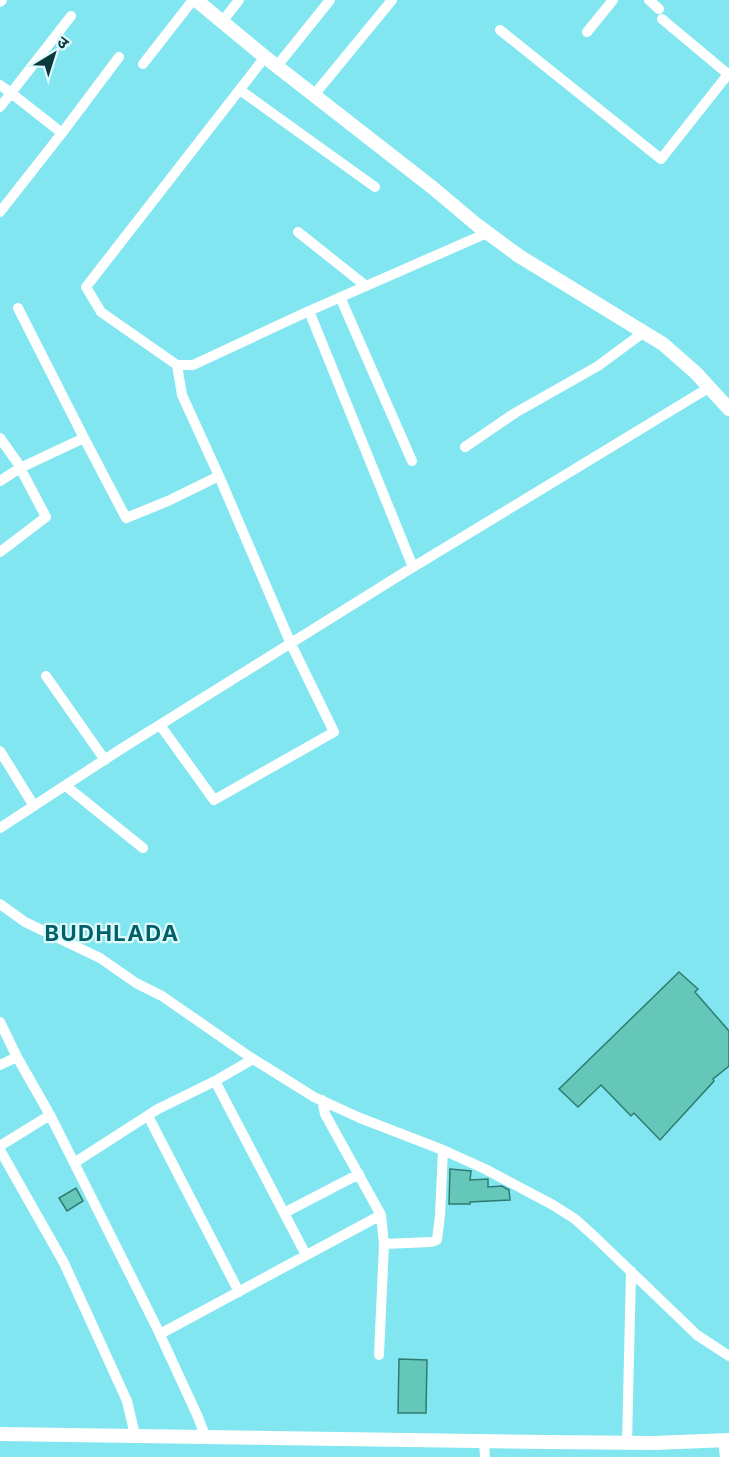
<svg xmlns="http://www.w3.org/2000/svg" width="729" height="1457" viewBox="0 0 729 1457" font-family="Inter,'Noto Sans Devanagari',sans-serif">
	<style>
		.building { fill: #64c7b9; stroke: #2f7b71; stroke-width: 1.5 }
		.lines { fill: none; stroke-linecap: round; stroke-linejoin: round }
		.minor { stroke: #fff; stroke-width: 10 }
		.tertiary { stroke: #fff; stroke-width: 14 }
		.labels { text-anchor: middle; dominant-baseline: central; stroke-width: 4.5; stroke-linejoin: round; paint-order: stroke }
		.district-label { font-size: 22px; font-weight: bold; letter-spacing: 1.5px; fill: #006168; stroke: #dffafd }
	</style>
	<rect width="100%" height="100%" fill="#81e6ef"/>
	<path class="building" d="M 679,972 L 698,989 L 695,992 L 729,1031 L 729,1066 L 713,1079 L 714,1081 L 660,1140 L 634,1113 L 631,1116 L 601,1085 L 578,1107 L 559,1089 Z
		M 450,1169 L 471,1171 L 470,1180 L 488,1179 L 488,1187 L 502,1186 L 509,1190 L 510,1200 L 470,1202 L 470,1204 L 449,1204 Z
		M 76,1188 L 83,1201 L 67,1211 L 59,1198 Z
		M 399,1359 L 427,1360 L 426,1413 L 398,1413 Z"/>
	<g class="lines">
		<path class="minor" d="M 649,0 L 659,9
			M 0,2 L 2,0
			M 662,19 L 729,75
			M 222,22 L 239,0
			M 500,30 L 661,159 L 729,73
			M 587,32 L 613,0
			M 265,57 L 86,287 L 101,312 L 177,365 L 193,365 L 309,311 L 487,233
			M 143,64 L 193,0
			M 277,66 L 330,0
			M 0,85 L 11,93 L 0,107
			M 240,90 L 375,187
			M 314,95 L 392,0
			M 62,133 L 119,57
			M 0,212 L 62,133 L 11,93 L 71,16
			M 298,232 L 366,286
			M 340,297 L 412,461
			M 309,311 L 413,567
			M 177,365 L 182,395 L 219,476
			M 0,438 L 17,462 L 46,517 L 0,552
			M 84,438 L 126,518 L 168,501 L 219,476 L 291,644 L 334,732 L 214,800 L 160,725
			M 465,447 L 515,413 L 598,366 L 644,332
			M 0,481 L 20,468 L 84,438 L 18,308
			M 46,676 L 105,760
			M 0,751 L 34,806
			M 66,786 L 143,848
			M 0,828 L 121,749 L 405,572 L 710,387
			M 0,904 L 25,922 L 100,958 L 136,983 L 162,996 L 250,1057 L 314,1097 L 360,1118 L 443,1150 L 485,1169 L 553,1205 L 575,1219 L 595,1237 L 697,1335 L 729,1356
			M 0,1022 L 17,1057 L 0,1065
			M 17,1057 L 50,1115
			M 215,1081 L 253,1059
			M 148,1116 L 239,1292
			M 0,1146 L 50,1115 L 156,1326 L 198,1417 L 205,1436
			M 0,1150 L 64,1263 L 127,1401 L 135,1435
			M 74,1163 L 158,1109 L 215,1081 L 306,1255
			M 284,1213 L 359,1174
			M 381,1215 L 384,1244
			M 160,1334 L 381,1215 L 325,1114 L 322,1100
			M 379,1355 L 384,1244 L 431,1242 L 437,1240 L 440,1215 L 443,1150
			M 723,1440 L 725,1457
			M 484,1441 L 485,1457
			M 627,1443 L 631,1271"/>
		<path class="tertiary" d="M 196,0 L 265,57 L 433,188 L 477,225 L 519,256 L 663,344 L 696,373 L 729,409
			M 0,1434 L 546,1442 L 654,1443 L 729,1440"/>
	</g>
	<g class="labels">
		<g class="district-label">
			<text x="112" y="933">BUDHLADA</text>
		</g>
	</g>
	<g transform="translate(54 54) rotate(38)" stroke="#dffafd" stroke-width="4.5" paint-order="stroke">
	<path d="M0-4.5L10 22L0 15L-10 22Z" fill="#0b393d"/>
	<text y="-9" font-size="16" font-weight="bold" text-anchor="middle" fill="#0b393d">उ</text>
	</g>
</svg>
